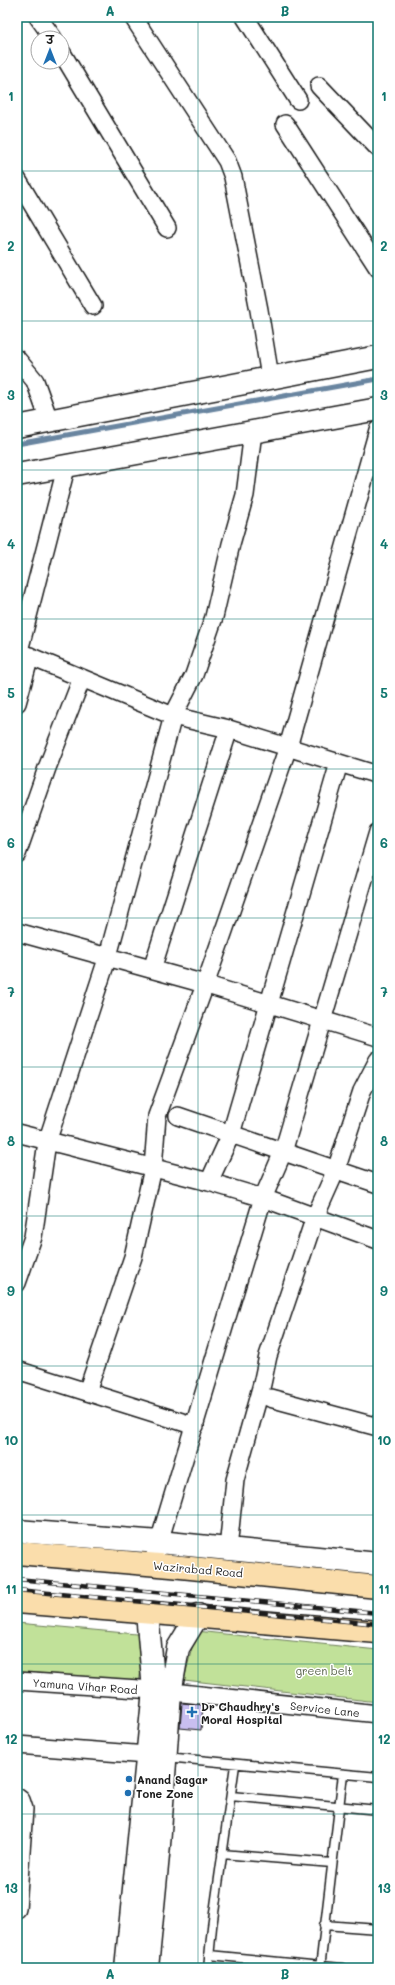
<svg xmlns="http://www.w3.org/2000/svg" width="395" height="1985" viewBox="0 0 395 1985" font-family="Mali,'Playpen Sans Deva',sans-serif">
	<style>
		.green { fill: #c1e199; stroke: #6e7e5a }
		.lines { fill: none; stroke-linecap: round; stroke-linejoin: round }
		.stream { stroke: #6985a0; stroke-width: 5 }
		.building { fill: #c8bef0; stroke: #1c1c1c }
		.lane-casing { stroke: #1c1c1c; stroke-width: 11 }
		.street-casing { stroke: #1c1c1c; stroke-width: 20 }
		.secondary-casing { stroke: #1c1c1c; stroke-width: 25 }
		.highway-casing { stroke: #1c1c1c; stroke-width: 25 }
		.lane { stroke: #fff; stroke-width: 8 }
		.street { stroke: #fff; stroke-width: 17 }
		.secondary { stroke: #fff; stroke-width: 22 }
		.highway { stroke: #faddab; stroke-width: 22 }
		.rail-casing { stroke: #1c1c1c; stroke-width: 4.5 }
		.rail { stroke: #fff; stroke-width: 3; stroke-dasharray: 9; stroke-linecap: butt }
		.grid { fill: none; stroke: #0f766e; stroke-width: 1; stroke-opacity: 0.55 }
		.poi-dot { fill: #1f6fb2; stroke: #fff; stroke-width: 1.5 }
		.labels { text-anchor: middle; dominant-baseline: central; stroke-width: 3; stroke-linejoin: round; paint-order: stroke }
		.street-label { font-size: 11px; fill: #1c1c1c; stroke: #fff }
		.park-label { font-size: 11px; fill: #566148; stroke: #fff }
		.poi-label { font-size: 11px; font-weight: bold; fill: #1c1c1c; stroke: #fff; text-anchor: start }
		.neatline { fill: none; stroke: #0f766e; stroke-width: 1.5 }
		.grid-label { font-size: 13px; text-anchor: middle; font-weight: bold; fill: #0f766e }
	</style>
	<rect width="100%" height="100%" fill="#fff"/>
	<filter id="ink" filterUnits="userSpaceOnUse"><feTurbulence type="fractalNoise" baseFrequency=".025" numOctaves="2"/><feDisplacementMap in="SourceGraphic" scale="8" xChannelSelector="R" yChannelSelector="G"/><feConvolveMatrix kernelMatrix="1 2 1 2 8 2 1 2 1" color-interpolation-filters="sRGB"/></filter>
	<g filter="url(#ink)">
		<path class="green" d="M 17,1623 L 147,1635 L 138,1688 L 17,1675 Z
			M 196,1631 L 378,1650 L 378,1702 L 184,1680 Z"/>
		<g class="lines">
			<path class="stream" d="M 17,444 L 378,379"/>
		</g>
		<path class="building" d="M 182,1703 L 203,1705 L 201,1730 L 180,1728 Z"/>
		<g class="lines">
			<defs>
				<path id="lane" d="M 166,1757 L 378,1777
					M 231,1796 L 378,1810
					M 222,1854 L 332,1863
					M 324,1925 L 378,1929
					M 209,1955 L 342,1968
					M 208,1968 L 212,1927 L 235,1765
					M 320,1968 L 343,1774"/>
				<path id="street" d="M 38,17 L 53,38
					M 133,17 L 227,161 L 233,177 L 259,310 L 270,377
					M 245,17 L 298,100
					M 62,53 L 167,228
					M 319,86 L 378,148
					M 285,124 L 378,268
					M 17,179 L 93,306
					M 17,359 L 35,381 L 49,420
					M 17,651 L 173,716 L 229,729 L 378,775
					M 19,651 L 66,468
					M 17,703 L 30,656
					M 17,854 L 47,768 L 82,678
					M 17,932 L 194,981 L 378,1037
					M 152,969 L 229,729
					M 178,1116 L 378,1184
					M 17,1133 L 209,1182 L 263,1198 L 378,1240
					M 209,1182 L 231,1134 L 339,763
					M 17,1283 L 33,1237 L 47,1142 L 108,956 L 173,716 L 194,675 L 214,617 L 231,544 L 245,495 L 253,432
					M 17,1370 L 195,1426
					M 87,1392 L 133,1257 L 153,1168 L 157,1116 L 205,985 L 288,747 L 378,430
					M 270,1398 L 378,1427
					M 228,1549 L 235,1480 L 262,1384 L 268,1356 L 315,1217 L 336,1170 L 362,1091 L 378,1060
					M 152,1565 L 263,1198 L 283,1152 L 378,832
					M 17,1681 L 154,1690 L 378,1714
					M 17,1745 L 147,1755
					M 17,1797 L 21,1800 L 24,1809 L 17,1909"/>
				<path id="secondary" d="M 17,427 L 378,357
					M 17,475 L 378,409
					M 17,1531 L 159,1542 L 378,1564
					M 126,1968 L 154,1690 L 147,1613
					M 147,1968 L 159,1845 L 170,1693 L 178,1648 L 198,1615"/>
				<path id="highway" d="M 17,1553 L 171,1566 L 378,1587
					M 17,1602 C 137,1612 258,1621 378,1632"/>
			</defs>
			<use href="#lane" class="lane-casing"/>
			<use href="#street" class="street-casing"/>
			<use href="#secondary" class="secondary-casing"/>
			<use href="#highway" class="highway-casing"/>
			<use href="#lane" class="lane"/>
			<use href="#street" class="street"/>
			<use href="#secondary" class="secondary"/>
			<use href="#highway" class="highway"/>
			<defs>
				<path id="rail" d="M 17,1579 L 378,1613
					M 17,1590 L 378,1624"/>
			</defs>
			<use href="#rail" class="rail-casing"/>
			<use href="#rail" class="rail"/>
		</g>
	</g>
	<path class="grid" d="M 198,17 L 198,1968M 17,171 L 378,171M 17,321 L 378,321M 17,470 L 378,470M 17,619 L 378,619M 17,769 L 378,769M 17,918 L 378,918M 17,1067 L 378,1067M 17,1216 L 378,1216M 17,1366 L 378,1366M 17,1515 L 378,1515M 17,1664 L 378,1664M 17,1814 L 378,1814"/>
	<g class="poi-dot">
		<path d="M190 1706h4v4h4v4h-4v4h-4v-4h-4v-4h4z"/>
		<circle cx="129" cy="1779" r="4"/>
		<circle cx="128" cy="1793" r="4"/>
	</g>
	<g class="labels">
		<g class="street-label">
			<text transform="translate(198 1569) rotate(5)">Wazirabad Road</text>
			<text transform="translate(85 1686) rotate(4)">Yamuna Vihar Road</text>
			<text transform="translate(325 1709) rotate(6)">Service Lane</text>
		</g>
		<g class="park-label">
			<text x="324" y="1670">green belt</text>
		</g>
		<g class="poi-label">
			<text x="201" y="1706">Dr Chaudhry's<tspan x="201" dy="13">Moral Hospital</tspan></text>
			<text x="137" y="1779">Anand Sagar</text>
			<text x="136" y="1793">Tone Zone</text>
		</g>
	</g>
	<rect width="395" height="1985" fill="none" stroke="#fff" stroke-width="44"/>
	<g transform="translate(50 50)"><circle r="19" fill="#ffffff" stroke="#a4a4a4"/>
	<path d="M0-3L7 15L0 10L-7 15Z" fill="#1f6fb2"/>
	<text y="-6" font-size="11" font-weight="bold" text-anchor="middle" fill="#1c1c1c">उ</text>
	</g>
	<rect x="22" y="22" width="351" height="1941" class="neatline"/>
	<g class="grid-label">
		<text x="110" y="16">A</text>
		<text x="285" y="16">B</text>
		<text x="11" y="101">1</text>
		<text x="384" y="101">1</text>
		<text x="11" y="251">2</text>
		<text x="384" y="251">2</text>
		<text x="11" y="400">3</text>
		<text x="384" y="400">3</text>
		<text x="11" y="549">4</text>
		<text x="384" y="549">4</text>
		<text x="11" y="698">5</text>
		<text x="384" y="698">5</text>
		<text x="11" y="848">6</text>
		<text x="384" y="848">6</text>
		<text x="11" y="997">7</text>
		<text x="384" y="997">7</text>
		<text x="11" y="1146">8</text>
		<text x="384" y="1146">8</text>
		<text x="11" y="1296">9</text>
		<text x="384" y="1296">9</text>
		<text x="11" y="1445">10</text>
		<text x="384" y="1445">10</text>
		<text x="11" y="1594">11</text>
		<text x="384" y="1594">11</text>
		<text x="11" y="1744">12</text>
		<text x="384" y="1744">12</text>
		<text x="11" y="1893">13</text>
		<text x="384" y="1893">13</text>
		<text x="110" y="1979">A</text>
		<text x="285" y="1979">B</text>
	</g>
</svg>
